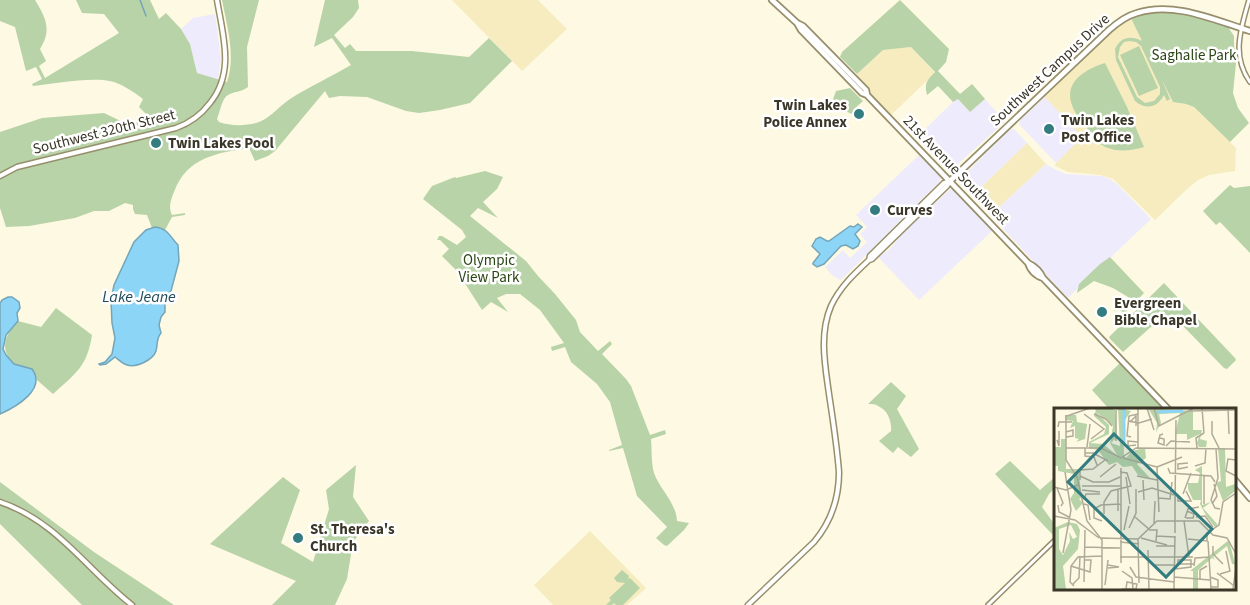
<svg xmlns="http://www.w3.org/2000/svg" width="1250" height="605" viewBox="0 0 1250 605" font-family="'Source Sans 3',sans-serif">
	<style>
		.commercial { fill: #eeebfd }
		.built { fill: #f6ecbf }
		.green { fill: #b8d3a7; fill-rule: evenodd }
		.water { fill: #8dd5f6; stroke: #74a5b8; stroke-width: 1.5 }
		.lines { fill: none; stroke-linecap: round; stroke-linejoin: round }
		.stream { stroke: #74a5b8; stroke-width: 1.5 }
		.tertiary-casing { stroke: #978f6c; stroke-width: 6 }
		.secondary-casing { stroke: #978f6c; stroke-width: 7 }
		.primary-casing { stroke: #978f6c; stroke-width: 8 }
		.tertiary { stroke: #fff; stroke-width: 3 }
		.secondary { stroke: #fff; stroke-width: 4 }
		.primary { stroke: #fff; stroke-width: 4.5 }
		.poi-dot { fill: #337c80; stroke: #fff; stroke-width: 2 }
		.labels { text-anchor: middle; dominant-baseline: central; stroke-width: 5; stroke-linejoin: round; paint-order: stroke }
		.park-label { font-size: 15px; fill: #2a4513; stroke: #fff }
		.street-label { font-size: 15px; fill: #3a3628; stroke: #fff }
		.poi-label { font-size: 15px; font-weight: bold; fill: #3a3628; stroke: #fff; text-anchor: start }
		.water-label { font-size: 16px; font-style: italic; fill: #214a5b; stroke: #fff }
		.inset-river { fill: none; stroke: #8dd5f6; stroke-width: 3 }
		.inset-road { fill: none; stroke: #b0ab98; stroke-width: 1.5 }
		.view { fill: #337c80; fill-opacity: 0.15; stroke: #337c80; stroke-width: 3 }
		.inset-edge { fill: none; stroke: #3a3628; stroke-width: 3 }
	</style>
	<rect width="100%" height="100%" fill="#fef9e2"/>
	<path class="commercial" d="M 215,14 L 221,58 L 218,80 L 197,73 L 190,44 L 181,29 L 193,18 Z
		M 1045,97 L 1083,137 L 1056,163 L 1019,124 L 1020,120 Z
		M 957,98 L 970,112 L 985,99 L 1005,122 L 952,169 L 940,162 L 917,137 Z
		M 1010,129 L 1014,129 L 1027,143 L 972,196 L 959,183 L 959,180 Z
		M 919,155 L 941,177 L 940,181 L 841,280 L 833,276 L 825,267 L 843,250 L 850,258 L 867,242 L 860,234 L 867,227 L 856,215 Z
		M 1046,164 L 1056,170 L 1066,174 L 1102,176 L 1110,179 L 1117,184 L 1151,219 L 1068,298 L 990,215 Z
		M 950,189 L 953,190 L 992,231 L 919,300 L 878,257 L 889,250 L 903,233 Z"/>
	<path class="built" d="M 452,0 L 538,0 L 567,29 L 522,71 Z
		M 1130,16 L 1173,102 L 1186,104 L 1194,107 L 1236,148 L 1235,171 L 1209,175 L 1198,180 L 1187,189 L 1155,220 L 1113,179 L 1100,175 L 1068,172 L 1055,166 L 1056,163 L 1082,137 L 1042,94 L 1109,30 Z
		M 911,47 L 935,73 L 891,115 L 854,77 L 883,50 Z
		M 1027,143 L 1046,164 L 990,215 L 972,196 Z
		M 590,531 L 646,588 L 627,605 L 553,605 L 534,585 Z"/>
	<path class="green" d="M 0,0 L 35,0 C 46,18 52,30 40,49 L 46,61 L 39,66 L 45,78 L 119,33 L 104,14 L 82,13 L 76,0 L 150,0 L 159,19 L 166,13 L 181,29 L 190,44 L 197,73 L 227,82 C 236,56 227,26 222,0 L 259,0 L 247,47 L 248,87 C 242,92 235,91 228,95 C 222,98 220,112 217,119 L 219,122 C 230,126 244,126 256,123 C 270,119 278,107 290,99 C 310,86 331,77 351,65 L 332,38 L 314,47 L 325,0 L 358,0 L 359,8 L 353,17 L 334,35 L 345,48 L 350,44 L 356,51 L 412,51 L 469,57 L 489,38 L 512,61 L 470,103 L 440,110 L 419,113 L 406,111 L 367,97 L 340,96 L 329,98 L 325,91 L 275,151 L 268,156 L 255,161 L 249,148 C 217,153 187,157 174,192 C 171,199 168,207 172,215 L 185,213 L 185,215 L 172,217 L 165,230 L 160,227 L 152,228 L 147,215 L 135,214 L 133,209 L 133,205 L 125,203 L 109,211 L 94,211 L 75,218 L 29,226 L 6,227 L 0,208 L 0,132 L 42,118 L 104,113 L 127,124 L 152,120 L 139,107 L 143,99 C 134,92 125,86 114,82 C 93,76 55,84 33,86 L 32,84 L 42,79 L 36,67 L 26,71 L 15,27 L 0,21 Z
		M 900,0 L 949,49 L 946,62 L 938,71 L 960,94 L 972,84 L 985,99 L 970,112 L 958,99 L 953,102 L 938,86 L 927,95 C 924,82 927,81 935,72 L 911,47 L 883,50 L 857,74 L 840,57 L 842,52 Z
		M 1170,9 L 1226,24 L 1234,36 L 1234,44 L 1236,63 L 1233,93 L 1238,108 L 1249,123 L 1230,142 L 1194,107 L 1186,104 L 1173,102 L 1162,80 L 1170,99 L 1167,101 L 1164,95 C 1157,108 1146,110 1135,101 L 1116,60 L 1115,49 C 1121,37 1130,35 1142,41 L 1130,16 L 1135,13 ZM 1129,41 L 1136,42 L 1141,46 L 1160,87 L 1160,94 L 1154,101 L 1145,103 L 1137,97 L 1118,57 L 1120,47 L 1124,42 Z
		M 1139,46 L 1158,88 L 1139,96 L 1120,55 Z
		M 1105,63 L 1127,107 L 1144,147 C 1127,152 1109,153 1095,140 C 1091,135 1088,129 1085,125 C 1081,120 1077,116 1074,110 C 1061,84 1083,70 1105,63 Z
		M 850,88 L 863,101 L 854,109 L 852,114 L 831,105 L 836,91 Z
		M 485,171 L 503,177 L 497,189 L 483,202 L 498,218 L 478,208 L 470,216 L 526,261 L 538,276 L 555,294 L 576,320 L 580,332 L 598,351 L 610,341 L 612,344 L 602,354 L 626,379 L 631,386 L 650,435 L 665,430 L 666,434 L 651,439 C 652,450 651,462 654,473 C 660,490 676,502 677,521 L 689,523 L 684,530 L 667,546 L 664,545 L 656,538 L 667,527 L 637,496 L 623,448 L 609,451 L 609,450 L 622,445 L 610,402 L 597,384 L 571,362 L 565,347 L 552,351 L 551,347 L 564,343 L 540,310 L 520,294 L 506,294 L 497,298 L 508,312 L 491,302 L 482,310 L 457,271 L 442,256 L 449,249 L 440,240 L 437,240 L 439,236 L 442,236 L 457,245 L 466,237 L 462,230 L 423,199 L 432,186 L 455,177 L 456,178 Z
		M 1230,185 L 1234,188 L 1250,186 L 1250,253 L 1220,222 L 1216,225 L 1203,211 Z
		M 1110,257 L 1144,293 L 1125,313 L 1119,310 L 1114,311 L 1113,305 L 1115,303 L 1121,307 C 1125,305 1127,301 1128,297 L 1113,288 L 1094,281 L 1077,293 L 1079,284 L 1100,264 Z
		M 1164,283 L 1235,358 L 1236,360 L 1227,369 L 1224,368 L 1183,326 L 1170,316 L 1162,317 L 1123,352 L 1110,339 L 1109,337 Z
		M 56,308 L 92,335 C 87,367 76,373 53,394 L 37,380 C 34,365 25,370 16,365 C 14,364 10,359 9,358 C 0,345 8,331 18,321 L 41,327 Z
		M 1120,363 L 1164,410 L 1110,410 L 1092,390 Z
		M 891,382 L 906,396 L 897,409 L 919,449 L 911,457 L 898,447 L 893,453 L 879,441 L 891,431 C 892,422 888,410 878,406 C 875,404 872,404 868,404 Z
		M 1010,461 L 1040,490 L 1055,477 L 1055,488 L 1049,494 L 1042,507 L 1055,525 L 1055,534 L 1053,535 L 995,474 Z
		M 356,465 L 353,497 L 369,521 L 353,542 L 347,579 L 335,605 L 272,605 L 296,581 L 210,544 L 283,477 L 300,490 L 281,543 L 313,562 L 329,509 L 326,490 Z
		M 0,482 L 94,552 L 174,605 L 82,605 L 0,524 Z
		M 622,570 L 629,576 L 628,579 L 630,578 L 640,588 L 623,605 L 616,605 L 614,603 L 612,605 L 606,605 L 611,600 L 609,598 L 625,583 L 617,582 L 614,578 Z"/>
	<path class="water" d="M 858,224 L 862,227 L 855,234 L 860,241 L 858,246 L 853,249 L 846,245 L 841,246 L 824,264 L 817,267 L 813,264 L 813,263 L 820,254 L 812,246 L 816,239 L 820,237 L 827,241 L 829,241 L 850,226 L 854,227 Z
		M 155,227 C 168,228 170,237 178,245 L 179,261 L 171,291 L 165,299 L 165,312 L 161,317 L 159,325 L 161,333 C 156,339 158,343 156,351 C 153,360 136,368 127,365 C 123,364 119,360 115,357 L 106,364 L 100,365 L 99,364 L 105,362 L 112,354 L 115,338 L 112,323 L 111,300 L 114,285 L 134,242 L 146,230 Z
		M 8,297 L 12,297 L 19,302 L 20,308 L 17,313 L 18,321 L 6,335 L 3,349 L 6,355 L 14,364 L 32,369 C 47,389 16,407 0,414 L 0,303 L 2,300 Z"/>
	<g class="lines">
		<path class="stream" d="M 140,0 L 146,16"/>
		<defs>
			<path id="tertiary" d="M 1249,0 C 1241,28 1231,56 1250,82
				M 988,605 L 1055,540"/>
			<path id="secondary" d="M 0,176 L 17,167 L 176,128 C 190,123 201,115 210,103 C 235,72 223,36 217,0
				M 869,260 L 870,256 L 944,183 L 949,181
				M 0,502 C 57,521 87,570 132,605
				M 748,605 L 814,542 C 831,522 839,498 839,472 C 837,446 833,420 829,394 C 825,365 819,334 831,306 C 840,287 854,274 869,260 L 872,259 L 947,186 L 950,181"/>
			<path id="primary" d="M 772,0 L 797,23 L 803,26 L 866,90 L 867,95 L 862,93 L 801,30 L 797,23
				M 867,95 L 1028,263
				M 950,181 L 1109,30 C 1117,23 1126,16 1137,13 C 1174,1 1214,20 1250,31
				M 1043,278 C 1036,276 1030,270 1028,263 C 1034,266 1040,271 1043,278 L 1169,410
				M 1234,479 L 1250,498"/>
		</defs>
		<use href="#tertiary" class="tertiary-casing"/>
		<use href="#secondary" class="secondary-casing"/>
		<use href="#primary" class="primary-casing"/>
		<use href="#tertiary" class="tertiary"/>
		<use href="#secondary" class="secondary"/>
		<use href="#primary" class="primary"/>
	</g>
	<g class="poi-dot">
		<circle cx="859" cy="114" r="6"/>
		<circle cx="1049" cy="129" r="6"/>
		<circle cx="156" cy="143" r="6"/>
		<circle cx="875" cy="210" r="6"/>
		<circle cx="1102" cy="312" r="6"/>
		<circle cx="298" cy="538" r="6"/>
	</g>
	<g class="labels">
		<g class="park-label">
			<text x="1194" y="55">Saghalie Park</text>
			<text x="489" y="260">Olympic<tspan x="489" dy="17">View Park</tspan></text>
		</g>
		<g class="street-label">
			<text transform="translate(1050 70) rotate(-43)">Southwest Campus Drive</text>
			<text transform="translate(104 132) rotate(-14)">Southwest 320th Street</text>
			<text transform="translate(956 170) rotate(46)">21st Avenue Southwest</text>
		</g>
		<g class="poi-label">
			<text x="847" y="105" text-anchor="end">Twin Lakes<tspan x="847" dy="17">Police Annex</tspan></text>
			<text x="1061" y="120">Twin Lakes<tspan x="1061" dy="17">Post Office</tspan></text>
			<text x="168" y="143">Twin Lakes Pool</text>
			<text x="887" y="210">Curves</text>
			<text x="1114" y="303">Evergreen<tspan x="1114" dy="17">Bible Chapel</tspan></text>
			<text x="310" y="529">St. Theresa's<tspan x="310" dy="17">Church</tspan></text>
		</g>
		<g class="water-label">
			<text x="139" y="297">Lake Jeane</text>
		</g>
	</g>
	<g transform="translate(1054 408)">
		<rect width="182" height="182" fill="#fef9e2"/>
		<path d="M 39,0 L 56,0 L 61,2 L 63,29 L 57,35 L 66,38 L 64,0 L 77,3 L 69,15 L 70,47 L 72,50 L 78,43 L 91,40 L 92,50 L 83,56 L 96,70 L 84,67 L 78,58 L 69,59 L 63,54 L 55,57 L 44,42 L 35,40 L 35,34 L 50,26 L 52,19 L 40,8 L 42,2 ZM 42,4 L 59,18 L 56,35 L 63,47 L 49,36 L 36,35 L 55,26 L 55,17 ZM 94,0 L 139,3 L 139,22 L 148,22 L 146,31 L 153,33 L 152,39 L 145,39 L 143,35 L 146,26 L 133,32 L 133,26 L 121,26 L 126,5 L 105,6 L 107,15 L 102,24 L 103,15 ZM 11,7 L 22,7 L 23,14 L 33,16 L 31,31 L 22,34 L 25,31 L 21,30 L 21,18 L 16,20 L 19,13 L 11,12 ZM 7,31 L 12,31 L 12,61 L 24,61 L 28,89 L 25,91 L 29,95 L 22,103 L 16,91 L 20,85 L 20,66 L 4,63 L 4,58 L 0,58 L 0,39 L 7,39 ZM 164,40 L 171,40 L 172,79 L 181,76 L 181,83 L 169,93 L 162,75 L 167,73 ZM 148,58 L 148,97 L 157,94 L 149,100 L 164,117 L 161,119 L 153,109 L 146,96 L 147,92 L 139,92 L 134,81 L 134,75 L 144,75 L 146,65 L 141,62 ZM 14,114 L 23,116 L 26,122 L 24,141 L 9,158 L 12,181 L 0,181 L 0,120 ZM 17,117 L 23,129 L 19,131 L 15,124 L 16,133 L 9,147 L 5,141 L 5,121 ZM 175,132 L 181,156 L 178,156 L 173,138 L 159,149 L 161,152 L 158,150 L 144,162 L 144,181 L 139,181 L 139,163 L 121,163 L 136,163 Z" fill="#b8d3a7" fill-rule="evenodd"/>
		<path class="inset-river" d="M 70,0 L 70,38M 103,4 L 129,3"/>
		<path class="inset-road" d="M 77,0 L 93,0 L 100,22M 100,0 L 105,18 L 140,0M 148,0 L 150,25M 174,0 L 175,26M 62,2 L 62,33M 135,3 L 182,2M 30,6 L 50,21 L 37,31M 40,6 L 52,11 L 58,18M 12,7 L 12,52 L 23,69 L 33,113 L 48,132 L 48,181M 13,8 L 36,0M 74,13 L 85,15 L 98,11M 158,13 L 158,26 L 165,40M 76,14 L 82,8 L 82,18M 4,19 L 5,14 L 18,14M 12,24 L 19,22 L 19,28 L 12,29M 77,29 L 73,28 L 75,8 L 84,6M 106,30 L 110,31 L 110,37 L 104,35 L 106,27 L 109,26M 3,32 L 5,38 L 5,23M 82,37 L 74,38 L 74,33 L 84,34M 112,38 L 117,33 L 136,34M 33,39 L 36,16M 12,40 L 47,40 L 67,50 L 82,40 L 182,41M 31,40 L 31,48 L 40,49 L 43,57M 84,40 L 84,0M 143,40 L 142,30 L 150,25M 162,41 L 164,70 L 157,92 L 161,100 L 166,101M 31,45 L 39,45 L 54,53M 69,50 L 103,59M 182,52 L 174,51 L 172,63 L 182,68M 141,58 L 151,55 L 152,40M 103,59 L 105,104M 103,59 L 128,49M 134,59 L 124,61 L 124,56 L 134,55M 114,60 L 116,65 L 157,68 L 161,74M 26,68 L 39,74 L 55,74 L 66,69M 83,68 L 103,72M 150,68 L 150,96M 46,69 L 62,56M 72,69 L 76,96M 26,72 L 26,62 L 39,61 L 51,52M 89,72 L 90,92M 28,78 L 66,78M 0,79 L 12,82 L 24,77M 3,80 L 9,95 L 7,98M 28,82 L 46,84M 64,82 L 64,103M 84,84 L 98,80 L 120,87M 129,86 L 137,65M 124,87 L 124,93 L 137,93 L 132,83M 121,89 L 121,100 L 122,12M 105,90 L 116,91 L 118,74M 30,92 L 32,86 L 46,86M 30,96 L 34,97 L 36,112M 158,96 L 163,88 L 160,76M 4,97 L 5,104 L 15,109M 50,106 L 50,94 L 57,83 L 77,78 L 73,65 L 66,64M 0,108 L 21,112 L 45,130M 81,109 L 96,122 L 103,122 L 102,133M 142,109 L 151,108 L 159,119M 131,110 L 134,101 L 145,99M 132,110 L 139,110 L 140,106 L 133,103M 48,113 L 40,110 L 40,101 L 47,97 L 67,96M 130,113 L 135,149M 100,115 L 101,93M 75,120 L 82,105 L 82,81M 70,122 L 75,98M 121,125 L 121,100M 102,128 L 121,129M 47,130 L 84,131 L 103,113 L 145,113 L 159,127 L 173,130 L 182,146M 87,130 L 113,137M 84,131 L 85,175M 134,131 L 154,133M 153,132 L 153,125 L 165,117 L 169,94 L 182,85M 154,133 L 157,181M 66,134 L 85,136M 102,138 L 121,138M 159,138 L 159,146 L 169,156M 30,139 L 66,140M 94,142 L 95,181M 9,145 L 17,102 L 11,64M 66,149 L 139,149M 30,152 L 37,152 L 36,164 L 17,158 L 24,149 L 48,148M 67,155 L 67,60M 100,157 L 121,157M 140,158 L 141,150 L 156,149M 17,159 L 16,174 L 20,178M 76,159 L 82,169 L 120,174M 54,160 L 65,159 L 54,157M 121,161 L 137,159 L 137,152 L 124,152 L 124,156 L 140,156M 68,163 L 78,170 L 79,181M 163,165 L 179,177M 166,166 L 176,163 L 172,143M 120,169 L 156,172M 156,169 L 164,172 L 164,179 L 157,179M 146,172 L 146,162 L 153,158M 30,174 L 31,122M 18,177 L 25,170 L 26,148M 51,177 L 54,152M 68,181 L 82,181 L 83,176 L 73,174 L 72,181M 120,181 L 121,128M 179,181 L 182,160"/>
		<path class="view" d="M 60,26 L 158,121 L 112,169 L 14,74 Z"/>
		<rect width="182" height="182" class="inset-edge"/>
	</g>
</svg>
